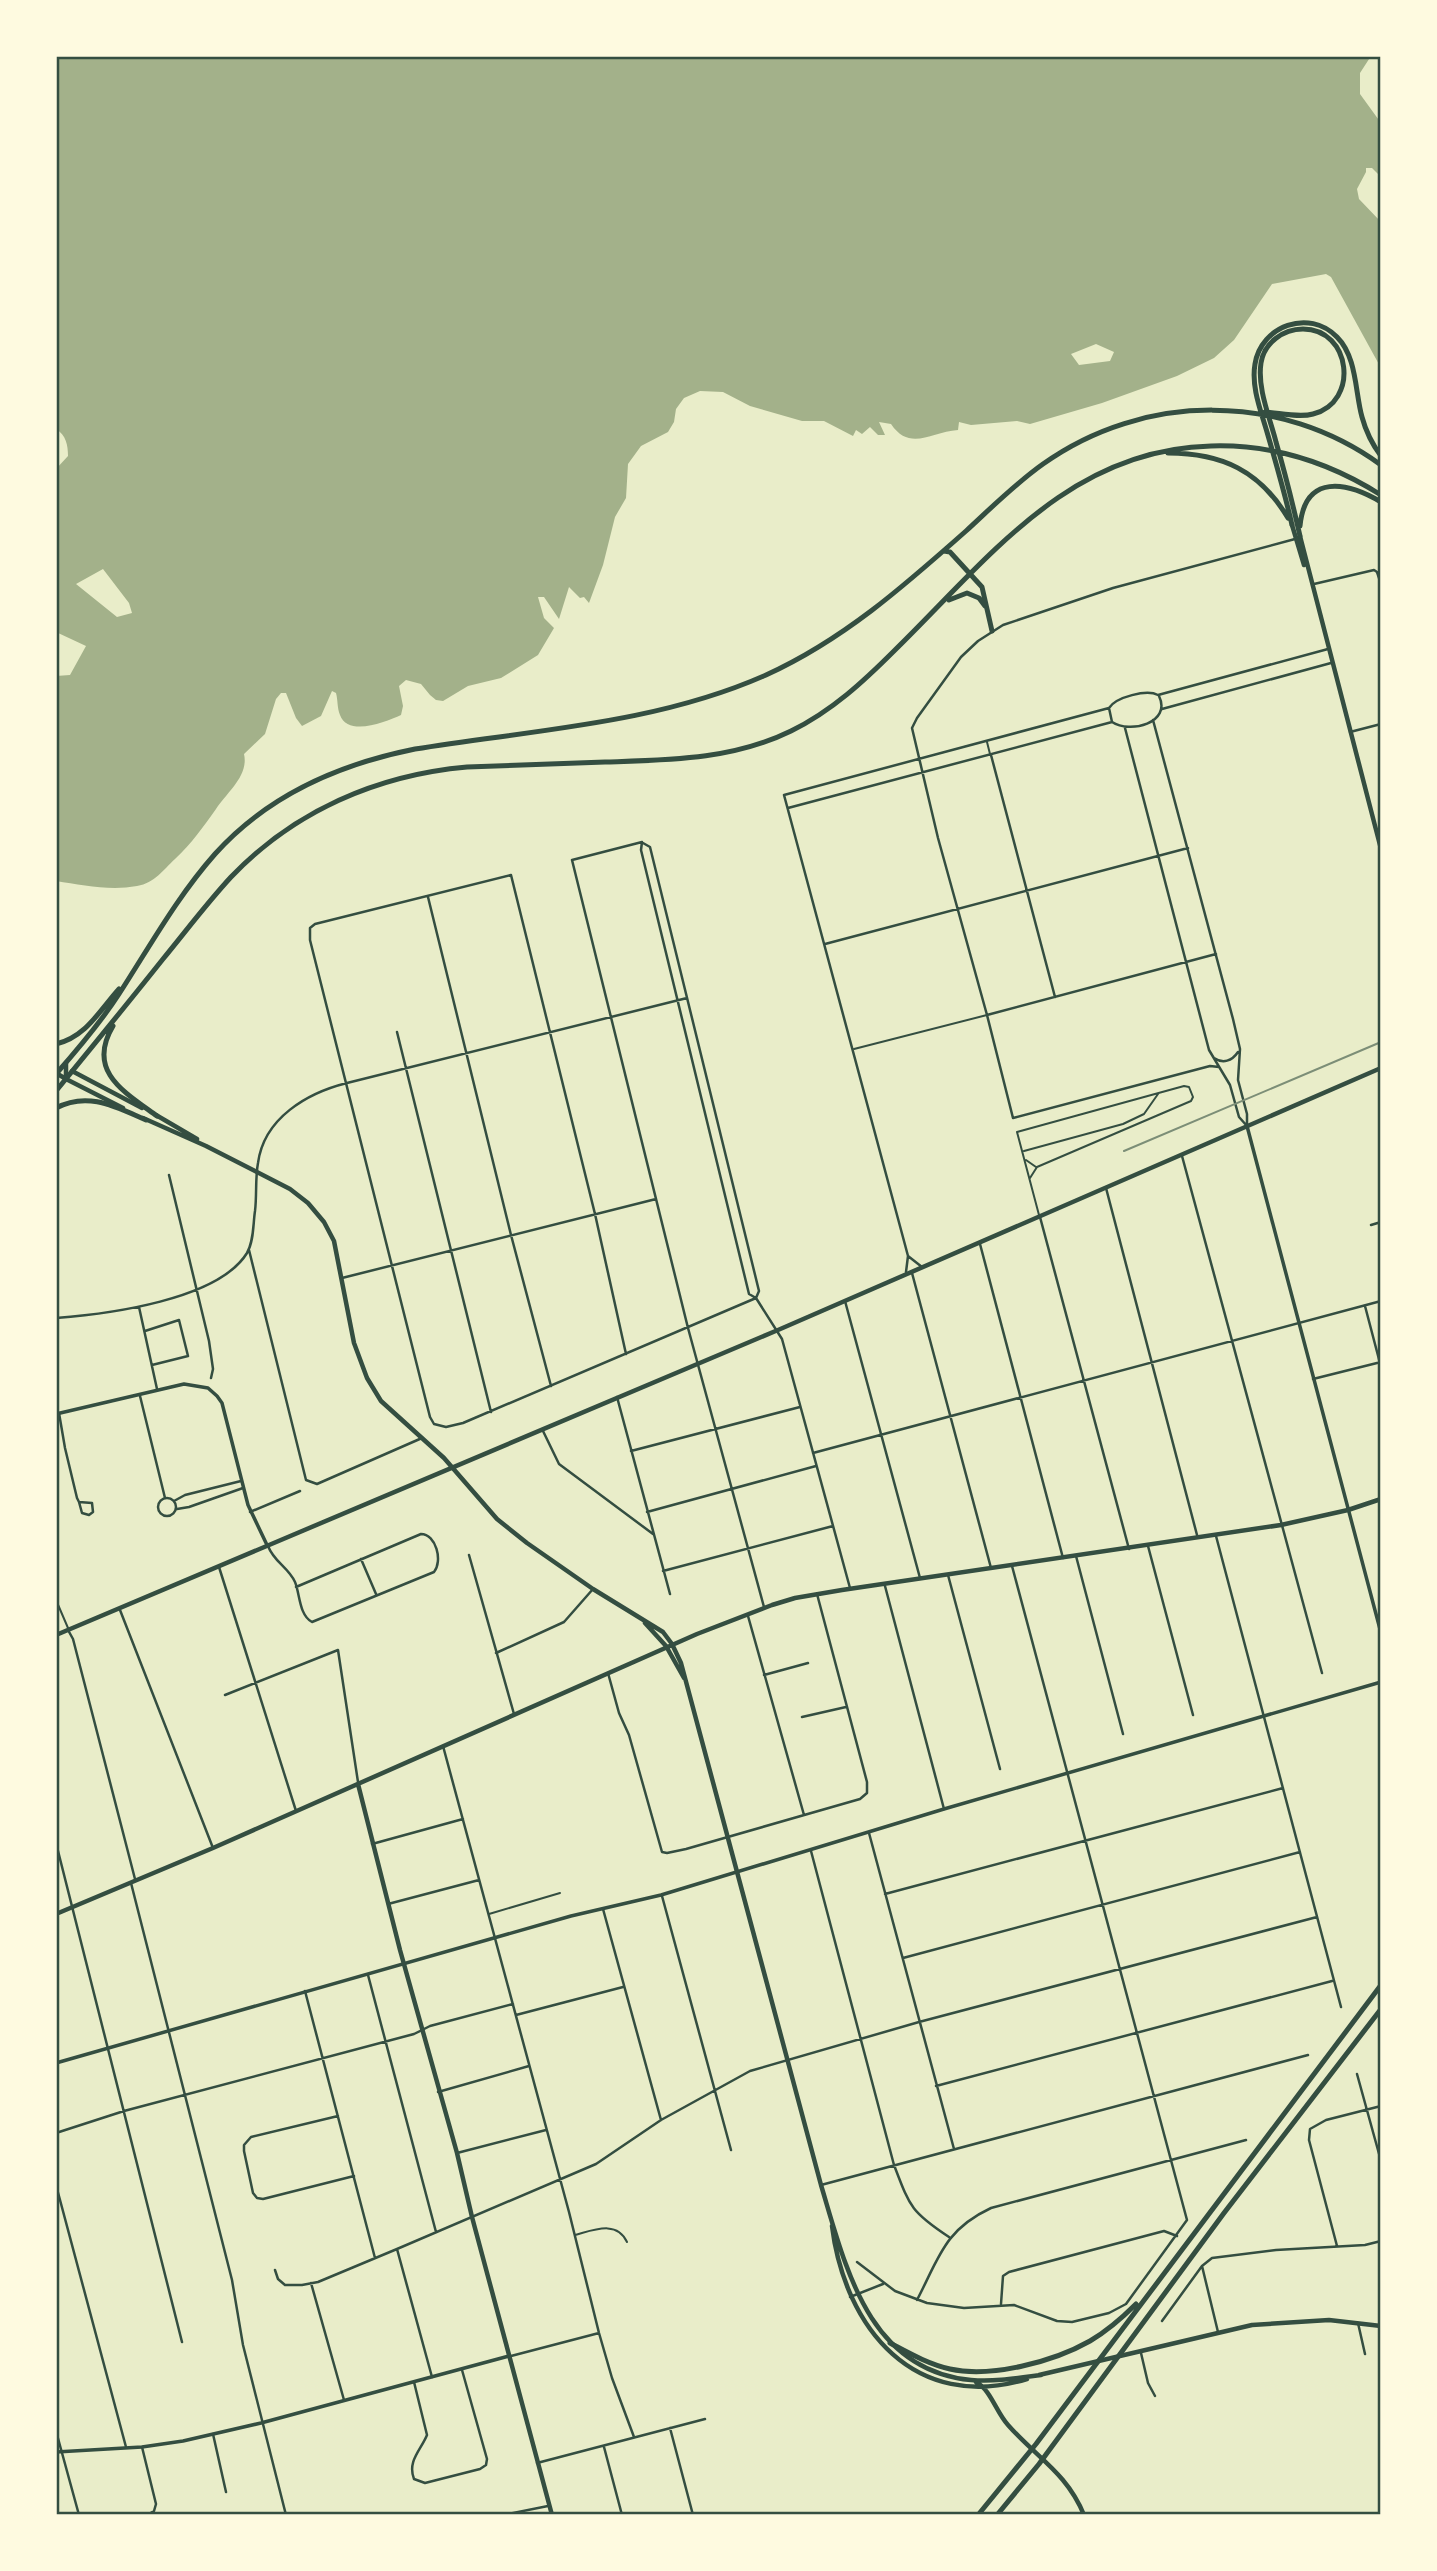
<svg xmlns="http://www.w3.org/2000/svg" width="1437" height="2571" viewBox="0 0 1437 2571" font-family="Quicksand,sans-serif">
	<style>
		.water { fill: #a3b18a; fill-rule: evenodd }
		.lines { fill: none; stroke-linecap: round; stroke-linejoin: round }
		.service { stroke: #344e41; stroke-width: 2 }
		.minor { stroke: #344e41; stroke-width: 2.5 }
		.tertiary { stroke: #344e41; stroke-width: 3.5 }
		.secondary { stroke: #344e41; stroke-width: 4.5 }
		.primary { stroke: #344e41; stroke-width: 4.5 }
		.trunk { stroke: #344e41; stroke-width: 5 }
		.motorway { stroke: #344e41; stroke-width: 5 }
		.tram { stroke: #7c8e77; stroke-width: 2 }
		.neatline { fill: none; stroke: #344e41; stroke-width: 2.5 }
	</style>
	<rect width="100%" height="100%" fill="#e9edc9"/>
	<path class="water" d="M 56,56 L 1371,56 L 1360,73 L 1360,94 L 1381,123 L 1381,185 L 1380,176 L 1372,168 L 1366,168 L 1366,172 L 1357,189 L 1359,199 L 1381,222 L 1381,368 L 1331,277 L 1326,274 L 1272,284 L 1234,340 L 1214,358 L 1177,376 L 1102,403 L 1030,424 L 1017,421 L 971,425 L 959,422 L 958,430 C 931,432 910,452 891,424 L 879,422 L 885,435 L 878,435 L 870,427 L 862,434 L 856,430 L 853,436 L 824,421 L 802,421 L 750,406 L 723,392 L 700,391 L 684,398 L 676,409 L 674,422 L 668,432 L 641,446 L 628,464 L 626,498 L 615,517 L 603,565 L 589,603 L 584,597 L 580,598 L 569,587 L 559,619 L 544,597 L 538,597 L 544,618 L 554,628 L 538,655 L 501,678 L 468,686 L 443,701 L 436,700 L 430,695 L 421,684 L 406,680 L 399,686 L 403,706 L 401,715 C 386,722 348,737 340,715 C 337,708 338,700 336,693 L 332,691 L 321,716 L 302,726 L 296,718 L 286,693 L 281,693 L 276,699 L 265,734 L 244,754 C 249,776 227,792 216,809 C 203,827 192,843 175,859 C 163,870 155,883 137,886 C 110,891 82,885 56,881 L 56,676 L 70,675 L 86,646 L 56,632 L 56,469 L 68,456 C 68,445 66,435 56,429 ZM 1096,344 L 1114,352 L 1110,361 L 1079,365 L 1071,354 ZM 103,569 L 129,603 L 132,613 L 117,617 L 76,584 Z"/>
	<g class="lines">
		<path class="service" d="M 987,742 L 990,754
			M 854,1049 L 987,1015
			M 1024,1151 L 1123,1124 L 1144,1114 L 1158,1094
			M 1026,1160 L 1036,1167
			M 1030,1178 L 1037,1167 L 1191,1101 L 1193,1097 L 1189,1087 L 1184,1086 L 1017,1132 L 1039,1215
			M 56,1600 L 68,1628
			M 489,1914 L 560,1893
			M 575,2235 C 594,2230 617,2220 627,2242"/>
		<path class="minor" d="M 1314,584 L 1374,570 L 1377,572 L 1381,584
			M 1109,708 L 1112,722 C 1130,734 1172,723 1159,696
			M 1162,709 L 1331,663
			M 1153,720 L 1233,1019 L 1240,1049 L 1238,1080 L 1247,1114 L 1247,1126
			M 1125,728 L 1209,1050 L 1230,1085 L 1239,1117 L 1247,1126
			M 1350,732 L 1381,724
			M 991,755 L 1055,997
			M 788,808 L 1112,722
			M 642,842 L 572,860 L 688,1328 L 764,1607
			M 642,842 L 641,850 L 749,1294 L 756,1298 L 782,1339 L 850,1588
			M 643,843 L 650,847 L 759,1291 L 756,1298
			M 428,897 L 511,1235 L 551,1386
			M 825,944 L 1188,848
			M 987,1015 L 1216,954
			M 397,1032 L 491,1412
			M 1214,1058 C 1223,1064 1232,1061 1238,1052
			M 1219,1067 L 1210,1066 L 1013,1118 L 987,1015 L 938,838 L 912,728 L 917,718 L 961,657 L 978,641 L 1003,625 L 1113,588 L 1295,539
			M 1182,1156 L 1322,1673
			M 169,1175 L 209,1341 L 213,1369 L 211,1378
			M 1106,1188 L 1197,1535
			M 1040,1217 L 1129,1549
			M 1371,1225 L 1381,1222
			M 980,1244 L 1063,1558
			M 249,1250 L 306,1480 L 317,1484 L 422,1438
			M 908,1256 L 922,1267
			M 1380,1258 L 1381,1258
			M 906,1272 L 908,1256 L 904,1241 L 784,795 L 1109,708 C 1116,697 1147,689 1158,695 L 1328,649
			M 912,1273 L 991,1568
			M 342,1278 L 656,1199
			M 845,1301 L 920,1578
			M 1365,1306 L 1381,1367
			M 139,1307 L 157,1389
			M 56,1318 C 108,1314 218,1300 247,1253 C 254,1241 253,1224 255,1211 C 257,1195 255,1179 258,1163 C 264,1118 307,1093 347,1083 L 687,998
			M 145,1331 L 179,1320 L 188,1356 L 152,1365
			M 626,1354 L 595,1214 L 511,875 L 315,924 L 310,928 L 310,940 L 430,1417 L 434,1424 L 446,1427 L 463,1423 L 756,1298
			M 1313,1379 L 1381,1362
			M 140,1396 L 165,1498
			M 617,1397 L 670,1594
			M 59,1413 L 65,1448 L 77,1498 L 79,1502 L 92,1503 L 93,1512 L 89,1515 L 82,1513 L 79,1502
			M 543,1431 L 559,1464 L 653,1534
			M 631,1451 L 800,1407
			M 813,1453 L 1381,1301
			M158 1507a9 9 0 1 1 18 0a9 9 0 1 1-18 0Z
			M 174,1501 L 185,1495 L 241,1481
			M 177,1509 L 189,1507 L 243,1488
			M 250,1512 L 300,1491
			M 647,1512 L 816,1466
			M 1216,1536 L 1341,2007
			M 268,1546 C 274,1562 288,1567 295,1582 C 300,1594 299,1615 312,1622 L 434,1572 C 443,1561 436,1534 421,1534 L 296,1587
			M 1148,1546 L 1193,1715
			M 469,1555 L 514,1714
			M 1076,1556 L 1123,1734
			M 361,1559 L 376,1594
			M 219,1567 L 296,1811
			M 663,1571 L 833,1526
			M 948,1575 L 1000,1769
			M 885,1586 L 944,1809
			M 120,1610 L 213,1848
			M 748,1616 L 804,1815
			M 68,1630 L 73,1639 L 135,1879
			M 496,1653 L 564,1622 L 593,1589
			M 608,1673 L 619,1713 L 629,1735 L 662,1852 L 667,1853 L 686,1849 L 860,1799 L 867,1793 L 867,1782 L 817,1594
			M 764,1675 L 808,1663
			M 225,1695 L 338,1650 L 358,1782
			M 802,1717 L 846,1707
			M 443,1746 L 569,2212 L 599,2333 L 612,2378 L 634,2437
			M 869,1833 L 954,2149
			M 56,1843 L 182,2342
			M 372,1844 L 463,1819
			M 811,1851 L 894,2165 C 910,2207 911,2212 949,2237
			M 131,1883 L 232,2280 L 243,2345 L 286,2515
			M 885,1894 L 1283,1788
			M 662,1896 L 731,2150
			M 388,1904 L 479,1880
			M 603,1909 L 661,2120
			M 903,1958 L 1300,1852
			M 368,1975 L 436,2232
			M 305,1991 L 375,2258
			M 516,2015 L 623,1987
			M 1357,2074 L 1381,2161
			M 936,2086 L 1332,1981
			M 438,2092 L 529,2066
			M 338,2116 L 251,2137 L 244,2145 L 244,2151 L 253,2193 L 257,2198 L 263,2199 L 354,2176
			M 56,2133 L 124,2111 L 414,2034 L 430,2026 L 513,2004
			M 457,2153 L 546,2130
			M 56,2185 L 126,2447
			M 821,2185 L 1308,2055
			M 1337,2246 L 1309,2140 L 1310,2129 L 1326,2120 L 1381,2106
			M 397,2249 L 432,2377
			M 857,2262 L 895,2291 L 927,2303 L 964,2308 L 1014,2305 L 1057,2321 L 1072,2322 L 1109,2313 L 1126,2304 L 1187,2220 L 1012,1566
			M 1202,2266 L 1218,2332
			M 275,2270 L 278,2279 L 285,2285 L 302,2285 L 318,2282 L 397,2249 L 596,2164 L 661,2120 L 750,2071 L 919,2022 L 1317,1917
			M 311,2283 L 344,2400
			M 850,2297 L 883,2284
			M 917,2300 C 939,2258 944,2230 991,2208 L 1246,2140
			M 1001,2304 L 1003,2276 L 1009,2272 L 1164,2231 L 1177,2236
			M 1162,2321 L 1202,2266 L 1212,2258 L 1276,2250 L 1365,2245 L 1381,2241
			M 1358,2323 L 1365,2354
			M 1141,2353 L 1148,2383 L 1155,2396
			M 511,2356 L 599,2333
			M 414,2382 L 427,2435 C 421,2450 407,2461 414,2479 L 425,2483 L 480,2469 L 486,2465 L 487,2459 L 462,2370
			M 670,2428 L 693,2515
			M 56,2431 L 79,2515
			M 213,2434 L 226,2492
			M 142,2447 L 156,2504 L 154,2511 L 147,2515
			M 604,2447 L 622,2515
			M 537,2463 L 705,2419
			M 503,2515 L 548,2506"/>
		<path class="tertiary" d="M 1247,1126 L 1381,1633
			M 56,1414 L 184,1384 L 208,1388 L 217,1396 L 222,1403 L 248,1505 L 267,1545
			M 56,2063 L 571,1916 L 661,1895 L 944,1809 L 1381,1682
			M 56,2452 L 142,2447 L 183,2441 L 261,2423 L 509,2356"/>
		<path class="secondary" d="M 1292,525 L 1304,565
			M 1300,536 L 1381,849
			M 72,1071 L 142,1108
			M 66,1079 L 123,1108
			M 156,1115 L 197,1139
			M 143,1118 L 206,1146 L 290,1189 L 308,1203 L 324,1222 L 334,1241 L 354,1343 L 367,1378 L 381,1401 L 444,1458 L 497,1519 L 527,1543 L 593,1589 L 663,1632 L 672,1644 L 681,1663 L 821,2185 C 846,2268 868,2370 971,2380 C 995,2382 1018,2378 1041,2375
			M 645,1623 L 666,1646 L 684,1678
			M 56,1635 L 778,1330 L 1381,1068
			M 358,1784 L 400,1950 L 457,2153 L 472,2217 L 552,2515
			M 56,1914 L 213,1848 L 697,1634 L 772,1605 L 795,1598 L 842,1590 L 1281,1525 L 1348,1510 L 1381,1499
			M 832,2226 C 845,2329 915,2413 1027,2379
			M 1039,2375 L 1252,2325 L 1329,2320 L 1381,2326
			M 976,2382 C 991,2390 996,2412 1008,2425 C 1036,2457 1067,2473 1084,2515"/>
		<path class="primary" d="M 56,1073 L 66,1079 L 66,1063"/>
		<path class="trunk" d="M 1265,412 C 1280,413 1299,418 1313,414 C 1360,402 1351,329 1303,329 C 1283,329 1264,343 1261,363 C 1257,388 1270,418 1276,442 C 1285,473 1293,505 1300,536
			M 1168,453 C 1222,453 1260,471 1288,518
			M 1292,525 C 1285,494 1276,463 1267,432 C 1261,411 1251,387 1255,364 C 1261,326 1309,308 1337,337 C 1357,357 1355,392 1362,417 C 1366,432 1372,444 1381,456
			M 1300,526 C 1305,473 1347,482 1381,502
			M 944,551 L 950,552 L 982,587 L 992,631
			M 949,600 L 967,593 L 979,598 L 985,606
			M 113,1026 C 86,1071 124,1092 157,1116
			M 56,1044 C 86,1037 100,1010 119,989
			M 56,1074 C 78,1049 101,1022 119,994 C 150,946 177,897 215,854 C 267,796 340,764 415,749 C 532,730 656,724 766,675 C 843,640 904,586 966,531 C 991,508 1016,483 1043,464 C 1144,392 1281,392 1381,465
			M 56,1091 C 92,1047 128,1003 163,959 C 186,931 207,903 231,877 C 294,811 377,775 467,767 C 513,765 559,764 605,762 C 669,760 732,760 791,731 C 832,711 864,681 895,650 C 988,559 1069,449 1211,446 C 1273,444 1329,462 1381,495
			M 56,1108 C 88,1091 116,1107 146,1120"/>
		<path class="motorway" d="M 890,2343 C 909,2353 928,2364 950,2369 C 991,2378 1053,2362 1090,2341 C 1107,2331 1122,2318 1136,2304
			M 978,2515 L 1036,2444 L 1381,1985
			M 997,2515 L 1039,2464 L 1224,2213 L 1381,2009"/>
		<path class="tram" d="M 1124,1151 L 1381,1042"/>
	</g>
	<rect width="1437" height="2571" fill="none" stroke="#fefae0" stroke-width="116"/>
	<rect x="58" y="58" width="1321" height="2455" class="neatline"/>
</svg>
